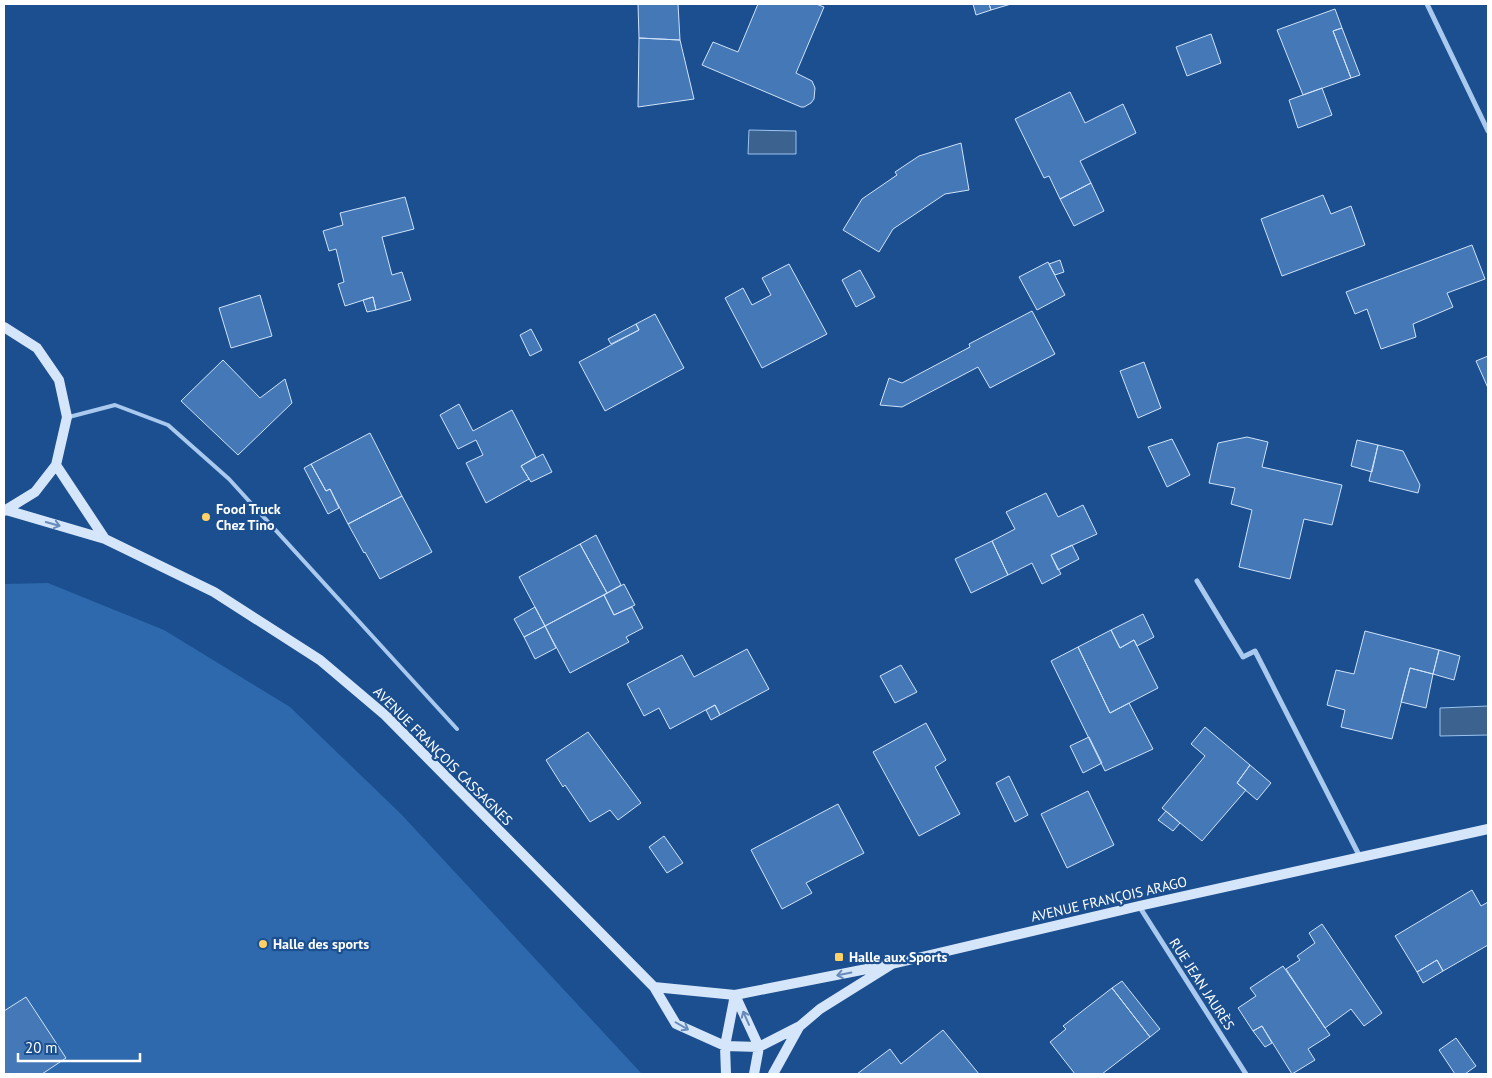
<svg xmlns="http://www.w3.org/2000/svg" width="1492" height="1078" viewBox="0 0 1492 1078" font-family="'PT Sans',sans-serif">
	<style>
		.green { fill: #2e69ad }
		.water { fill: #3c6290; stroke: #9cc4f0 }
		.building { fill: #4478b7; stroke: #cfe3fa }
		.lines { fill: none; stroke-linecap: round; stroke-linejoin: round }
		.service { stroke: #a9c9ee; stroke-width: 4 }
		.minor { stroke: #a9c9ee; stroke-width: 5 }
		.secondary { stroke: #d6e6fa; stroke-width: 10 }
		.oneway { stroke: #668bba }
		.poi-dot { fill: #ffd166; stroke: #1b4f8f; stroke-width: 2 }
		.labels { text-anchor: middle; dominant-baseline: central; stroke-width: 4.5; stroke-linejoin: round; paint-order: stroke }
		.poi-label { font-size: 14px; font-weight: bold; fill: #fff; stroke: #1b4f8f; text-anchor: start }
		.street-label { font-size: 14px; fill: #fff; stroke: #1b4f8f }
	</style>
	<rect width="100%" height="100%" fill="#1b4f8f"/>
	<path class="green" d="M 48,583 L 164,630 L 290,707 L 401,814 L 642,1074 L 4,1074 L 4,584 Z"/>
	<path class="water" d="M 749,130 L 796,131 L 796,154 L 748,154 Z
		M 1488,706 L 1488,735 L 1440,736 L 1440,708 Z"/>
	<path class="building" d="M 638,4 L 678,4 L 680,40 L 639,38 Z
		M 758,4 L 816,4 L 824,7 L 796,73 L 812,81 L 815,88 L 814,99 L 811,103 L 804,107 L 801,107 L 702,65 L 713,42 L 738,52 Z
		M 973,4 L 989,4 L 991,10 L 976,15 Z
		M 989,4 L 1011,4 L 991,10 Z
		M 1335,9 L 1342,28 L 1333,31 L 1351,78 L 1303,95 L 1277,30 Z
		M 1342,28 L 1360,75 L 1351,78 L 1333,31 Z
		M 1211,34 L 1221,63 L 1187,76 L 1176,47 Z
		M 639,38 L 680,40 L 694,99 L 638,107 Z
		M 1322,88 L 1332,115 L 1298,128 L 1289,100 Z
		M 1070,92 L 1085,123 L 1123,104 L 1136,133 L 1080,161 L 1091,183 L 1060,199 L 1049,176 L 1044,178 L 1015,119 Z
		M 961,143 L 969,190 L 945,194 L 893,229 L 879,252 L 843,230 L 862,199 L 897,175 L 895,172 L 919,156 Z
		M 1091,183 L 1104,211 L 1074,226 L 1060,199 Z
		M 1323,195 L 1331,214 L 1351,206 L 1365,245 L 1282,276 L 1261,219 Z
		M 405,197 L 414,229 L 382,237 L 392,275 L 402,272 L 411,300 L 376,310 L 373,297 L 345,306 L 338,284 L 344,282 L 336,249 L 329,251 L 323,231 L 343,225 L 340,213 Z
		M 1472,245 L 1485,279 L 1447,293 L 1453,307 L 1413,324 L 1416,337 L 1381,349 L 1367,309 L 1355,314 L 1346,292 Z
		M 1060,260 L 1064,272 L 1055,275 L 1049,264 Z
		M 1048,262 L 1065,295 L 1037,310 L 1019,277 Z
		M 789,264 L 827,334 L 762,368 L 725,298 L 743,288 L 752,305 L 771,295 L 762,278 Z
		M 860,270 L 875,297 L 856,307 L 842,280 Z
		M 260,295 L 272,336 L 231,348 L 219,308 Z
		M 373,297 L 376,310 L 367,312 L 363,300 Z
		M 1032,311 L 1055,354 L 990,388 L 978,367 L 902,407 L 880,405 L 889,378 L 902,383 L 970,347 L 969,344 Z
		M 655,314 L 684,368 L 605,411 L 579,362 L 639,330 L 636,324 Z
		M 636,324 L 639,330 L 611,344 L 608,339 Z
		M 531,329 L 542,350 L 530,356 L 520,335 Z
		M 1488,356 L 1488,388 L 1476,361 Z
		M 223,360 L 260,398 L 285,379 L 292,403 L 238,455 L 181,401 Z
		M 1144,362 L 1161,408 L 1138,418 L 1120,371 Z
		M 459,404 L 473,431 L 512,410 L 536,457 L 521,466 L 529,479 L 486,503 L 466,463 L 483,455 L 476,440 L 458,449 L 440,415 Z
		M 370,433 L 402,496 L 348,524 L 330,489 L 326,491 L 311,464 Z
		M 1247,437 L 1268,442 L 1262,467 L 1342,485 L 1332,525 L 1304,519 L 1290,579 L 1239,567 L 1252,510 L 1231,504 L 1235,488 L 1209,483 L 1218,443 Z
		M 1172,439 L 1190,475 L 1167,487 L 1148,447 Z
		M 1357,440 L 1378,445 L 1372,472 L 1351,466 Z
		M 1378,445 L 1403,451 L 1420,485 L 1418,493 L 1369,481 Z
		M 543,454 L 552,472 L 531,482 L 521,466 Z
		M 311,464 L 326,491 L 330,489 L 339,508 L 328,514 L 304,468 Z
		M 1046,493 L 1058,517 L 1083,505 L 1097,534 L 1051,555 L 1061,574 L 1042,584 L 1032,563 L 1008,575 L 992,541 L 1015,529 L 1006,512 Z
		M 402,496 L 432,552 L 380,579 L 365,552 L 364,553 L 348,524 Z
		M 596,535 L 621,585 L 607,593 L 580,544 Z
		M 992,541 L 1008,575 L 971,593 L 955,559 Z
		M 580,544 L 607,593 L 545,626 L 519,577 Z
		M 1072,545 L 1079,559 L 1058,570 L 1051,555 Z
		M 624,584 L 635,605 L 614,615 L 604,595 Z
		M 604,595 L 614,615 L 632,607 L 643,628 L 626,637 L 629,642 L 570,673 L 545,626 Z
		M 535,607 L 545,626 L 524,637 L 514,619 Z
		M 1143,614 L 1154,637 L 1137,646 L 1134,640 L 1120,648 L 1111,630 Z
		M 545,626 L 556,648 L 535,659 L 524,637 Z
		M 1111,630 L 1120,648 L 1134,640 L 1158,688 L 1110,713 L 1078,647 Z
		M 1365,631 L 1439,650 L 1433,674 L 1410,668 L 1392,739 L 1341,727 L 1345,710 L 1327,705 L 1336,670 L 1354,674 Z
		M 1078,647 L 1110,713 L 1129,703 L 1153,749 L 1105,771 L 1051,661 Z
		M 747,649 L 769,689 L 720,715 L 715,705 L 670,729 L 659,708 L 644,716 L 627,684 L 682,655 L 694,677 Z
		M 1439,650 L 1460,656 L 1454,680 L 1433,674 Z
		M 901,665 L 917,692 L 895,703 L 880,676 Z
		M 1410,668 L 1433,674 L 1426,708 L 1401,702 Z
		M 715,705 L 720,715 L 711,720 L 706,710 Z
		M 926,723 L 946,760 L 935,767 L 960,814 L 919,836 L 873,752 Z
		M 1205,727 L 1250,765 L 1237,783 L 1246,790 L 1202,841 L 1162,808 L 1205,756 L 1191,744 Z
		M 588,732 L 641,803 L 618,820 L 610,810 L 590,822 L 565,785 L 563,787 L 546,760 Z
		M 1089,737 L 1102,763 L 1083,773 L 1070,746 Z
		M 1250,765 L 1271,783 L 1257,800 L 1237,783 Z
		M 1009,776 L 1028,815 L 1015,822 L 996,783 Z
		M 1088,791 L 1114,845 L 1067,868 L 1041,814 Z
		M 838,804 L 864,853 L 806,883 L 812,893 L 782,909 L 751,850 Z
		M 1166,811 L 1180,823 L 1173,831 L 1158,820 Z
		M 664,836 L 683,863 L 667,873 L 649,847 Z
		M 1472,890 L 1481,906 L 1488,902 L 1488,945 L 1443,971 L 1437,960 L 1417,972 L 1395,936 Z
		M 1322,924 L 1382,1013 L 1364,1026 L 1351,1009 L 1325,1028 L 1286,969 L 1300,960 L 1297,956 L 1315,943 L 1309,933 Z
		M 1437,960 L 1443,971 L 1423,983 L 1417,972 Z
		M 1283,966 L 1330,1035 L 1308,1049 L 1315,1060 L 1292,1074 L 1262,1026 L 1253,1031 L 1238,1008 L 1256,996 L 1250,988 Z
		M 1122,981 L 1160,1029 L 1150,1037 L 1112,988 Z
		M 1112,988 L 1150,1037 L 1102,1074 L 1075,1074 L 1050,1042 L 1066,1029 L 1063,1026 Z
		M 26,997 L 66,1058 L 42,1074 L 4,1074 L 4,1011 Z
		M 1262,1026 L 1272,1043 L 1265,1047 L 1253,1031 Z
		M 943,1030 L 979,1074 L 857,1074 L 890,1049 L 901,1064 Z
		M 1456,1038 L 1476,1066 L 1465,1074 L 1455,1074 L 1439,1050 Z"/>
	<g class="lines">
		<path class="service" d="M 69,417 L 115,405 L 168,425 L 229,479 L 457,729"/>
		<path class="minor" d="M 1427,4 L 1488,131
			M 1197,581 L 1243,657 L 1255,651 L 1360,857
			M 1139,906 L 1246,1074"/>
		<path class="secondary" d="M 4,327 L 37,348 L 59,380 L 67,417 L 56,465 L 35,492 L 4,511
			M 56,465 L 105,539
			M 6,510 L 105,539 L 214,592 L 320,660 L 385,715 L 654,987 L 676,1024 L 725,1046 L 759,1047 L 800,1026 L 820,1009 L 892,964
			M 654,987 L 735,995 L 892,964 L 1139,906 L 1488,829
			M 735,995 L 759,1047 L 754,1074
			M 726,1074 L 725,1046 L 735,995
			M 773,1074 L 799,1027"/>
	</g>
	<defs><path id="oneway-shaft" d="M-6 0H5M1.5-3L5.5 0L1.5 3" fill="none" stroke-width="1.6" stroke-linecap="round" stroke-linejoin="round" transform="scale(1.25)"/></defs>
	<g class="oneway">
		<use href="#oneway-shaft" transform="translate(53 524) rotate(16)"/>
		<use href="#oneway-shaft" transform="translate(844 974) rotate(169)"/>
		<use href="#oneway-shaft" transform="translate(746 1018) rotate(-114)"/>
		<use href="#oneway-shaft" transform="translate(682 1026) rotate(30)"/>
	</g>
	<g class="poi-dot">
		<circle cx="206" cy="517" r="5"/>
		<circle cx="263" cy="944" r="5"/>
		<rect x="834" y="952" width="10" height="10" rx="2.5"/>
	</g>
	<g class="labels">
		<g class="poi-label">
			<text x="216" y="509">Food Truck<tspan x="216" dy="16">Chez Tino</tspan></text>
			<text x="273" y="944">Halle des sports</text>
			<text x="849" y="957">Halle aux Sports</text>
		</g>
		<g class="street-label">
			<text transform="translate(443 756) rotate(45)">AVENUE FRANÇOIS CASSAGNES</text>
			<text transform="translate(1109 899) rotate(-13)">AVENUE FRANÇOIS ARAGO</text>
			<text transform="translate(1202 984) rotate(57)">RUE JEAN JAURÈS</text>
		</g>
	</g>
	<rect width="1492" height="1078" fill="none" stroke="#ffffff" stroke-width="10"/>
	<path d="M18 1053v8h122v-8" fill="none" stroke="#ffffff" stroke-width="2.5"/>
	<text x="25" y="1053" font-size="15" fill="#ffffff" stroke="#1b4f8f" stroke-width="4" paint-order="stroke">20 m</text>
</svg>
